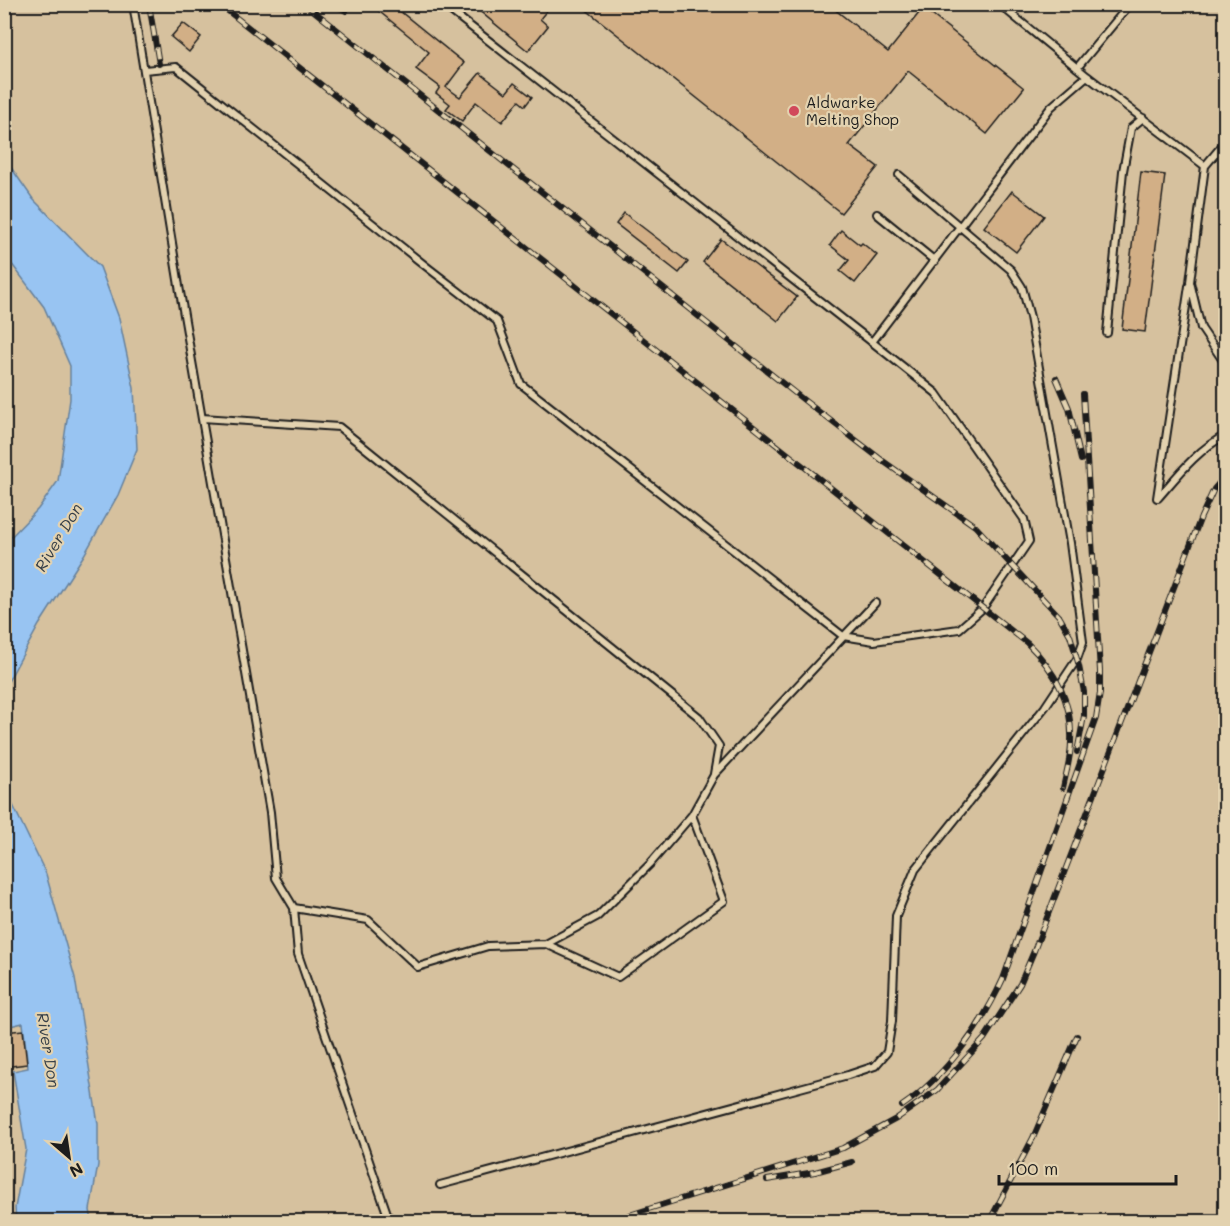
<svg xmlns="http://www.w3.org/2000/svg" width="1230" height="1226" viewBox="0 0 1230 1226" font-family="Mali,sans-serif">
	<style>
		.built { fill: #d6c19e }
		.water { fill: #98c4f2; stroke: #66819c; stroke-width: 1.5 }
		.building { fill: #d2af86; stroke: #1c1c1c; stroke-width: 1.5 }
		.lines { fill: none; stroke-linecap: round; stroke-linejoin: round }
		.lane-casing { stroke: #1c1c1c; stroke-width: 10 }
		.lane { stroke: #e3d2af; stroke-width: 6 }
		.rail-casing { stroke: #1c1c1c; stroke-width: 6 }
		.rail { stroke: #e3d2af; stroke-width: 4; stroke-dasharray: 11; stroke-linecap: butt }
		.poi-dot { fill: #d1495b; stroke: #e3d2af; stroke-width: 2 }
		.labels { text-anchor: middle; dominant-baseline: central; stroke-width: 4.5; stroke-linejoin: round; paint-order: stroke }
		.poi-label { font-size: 15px; fill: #1c1c1c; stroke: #e3d2af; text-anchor: start }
		.water-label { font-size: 16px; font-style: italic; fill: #353e47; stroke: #e3d2af }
	</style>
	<rect width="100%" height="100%" fill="#e3d2af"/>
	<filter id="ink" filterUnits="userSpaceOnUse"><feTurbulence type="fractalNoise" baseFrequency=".0167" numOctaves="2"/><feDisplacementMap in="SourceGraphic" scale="12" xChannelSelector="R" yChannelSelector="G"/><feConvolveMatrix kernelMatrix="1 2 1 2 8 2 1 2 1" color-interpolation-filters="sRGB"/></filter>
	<g filter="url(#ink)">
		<path class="built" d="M 5,5 L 1225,5 L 1225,1221 L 5,1221 Z"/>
		<path class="water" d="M 5,159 L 33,199 L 100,267 L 119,318 L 134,388 L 137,449 L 118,495 L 84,555 L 39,625 L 5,687 L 5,704 L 5,543 L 38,509 L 58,481 L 70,399 L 70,366 L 44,307 L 5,255 Z
			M 4,749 L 11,801 L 46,874 L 75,978 L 98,1124 L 98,1165 L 90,1210 L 92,1221 L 16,1221 L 15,1208 L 26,1149 L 13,1071 L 28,1068 L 23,1023 L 10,1026 L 5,992 Z"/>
		<path class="building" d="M 370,4 L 391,4 L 464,63 L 446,87 L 460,97 L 480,73 L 506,93 L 514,83 L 532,97 L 525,106 L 519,101 L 502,122 L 476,102 L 462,121 L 446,109 L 450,104 L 436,93 L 440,87 L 416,69 L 429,52 Z
			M 471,4 L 552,4 L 540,19 L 548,26 L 528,51 Z
			M 579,4 L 828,4 L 888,52 L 923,8 L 1024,88 L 987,134 L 908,71 L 849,145 L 878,167 L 841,213 Z
			M 183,23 L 201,37 L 189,52 L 171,37 Z
			M 1141,172 L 1165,175 L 1145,332 L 1122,329 Z
			M 1012,191 L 1044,216 L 1016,252 L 984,227 Z
			M 624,213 L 688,262 L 679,273 L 616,224 Z
			M 841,230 L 860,245 L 862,243 L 877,255 L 855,283 L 840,271 L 849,260 L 830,245 Z
			M 721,239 L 797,297 L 778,321 L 703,262 Z
			M 23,1030 L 27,1064 L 4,1067 L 4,1032 Z"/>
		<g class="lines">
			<defs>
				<path id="lane" d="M 133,4 L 180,292 L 270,812 L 276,878 L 294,908 L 368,920 L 418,967 L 488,946 L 546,944 L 618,977 L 724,901 L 692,815 L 714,775 L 875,603
					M 442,4 L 872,342 L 1051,107 L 1087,76 L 1205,166
					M 999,4 L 1087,76
					M 1077,68 L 1130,4
					M 144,70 L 176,67 L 427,267 L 497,321 L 521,384 L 843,636 L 874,641 L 959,629 L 983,608 L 1029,541 L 1024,519 L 936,393 L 872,342
					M 1226,141 L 1205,166 L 1190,282 L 1201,328 L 1226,365
					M 877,214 L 935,261
					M 1107,333 L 1123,171 L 1131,128 L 1143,118
					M 202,418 L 339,427 L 699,717 L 719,746 L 714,774
					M 1157,498 L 1189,286
					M 1158,498 C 1178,475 1198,449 1226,435
					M 294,908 L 298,954 L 390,1222
					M 546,944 L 598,916 L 650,864 L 692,815
					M 440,1185 L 848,1075 L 875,1066 L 887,1052 L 892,1021 L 896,916 L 915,870 L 1045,707 L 1077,659 L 1083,642 L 1070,543 L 1030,317 L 1022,287 L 1011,270 L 899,175"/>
			</defs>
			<use href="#lane" class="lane-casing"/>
			<use href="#lane" class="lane"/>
			<defs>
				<path id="rail" d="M 149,4 L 159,64
					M 219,4 L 1027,643 C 1055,670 1073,703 1071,742 C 1071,757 1066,773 1063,788
					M 305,4 L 805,401 L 883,461 L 975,526 L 1059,616 L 1070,635 L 1079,666 L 1084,692 L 1084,716 L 1077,752
					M 334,4 L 346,11
					M 1056,378 L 1069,408 L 1081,460
					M 902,1106 C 946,1076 981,1027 1003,979 L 1096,718 L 1100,693 L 1100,671 L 1083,394
					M 767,1180 L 815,1172 L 852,1162
					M 607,1222 L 843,1148 L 896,1119 L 937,1090 L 984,1039 L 1020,984 L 1034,951 L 1201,517 L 1214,489 L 1226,475
					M 989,1222 L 1033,1138 L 1077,1036"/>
			</defs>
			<use href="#rail" class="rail-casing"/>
			<use href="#rail" class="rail"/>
		</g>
	</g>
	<circle class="poi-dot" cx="794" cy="111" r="6"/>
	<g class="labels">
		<g class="poi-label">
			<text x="806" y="102">Aldwarke<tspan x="806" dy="17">Melting Shop</tspan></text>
		</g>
		<g class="water-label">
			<text transform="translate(58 537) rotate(-59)">River Don</text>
			<text transform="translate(49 1050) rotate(81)">River Don</text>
		</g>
	</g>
	<rect width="1230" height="1226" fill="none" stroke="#e3d2af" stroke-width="24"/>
	<rect x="12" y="12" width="1206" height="1202" fill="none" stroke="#1c1c1c" stroke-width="2" filter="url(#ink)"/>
	<g transform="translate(69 1157) rotate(151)" stroke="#e3d2af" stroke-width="4.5" paint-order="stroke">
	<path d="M0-4.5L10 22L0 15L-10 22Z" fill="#1c1c1c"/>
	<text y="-9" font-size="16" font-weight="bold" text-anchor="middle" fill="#1c1c1c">N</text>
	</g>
	<path d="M999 1175v9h177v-9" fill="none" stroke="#1c1c1c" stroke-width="3"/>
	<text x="1008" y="1175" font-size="18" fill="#1c1c1c" stroke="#e3d2af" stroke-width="4.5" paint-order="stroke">100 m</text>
</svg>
